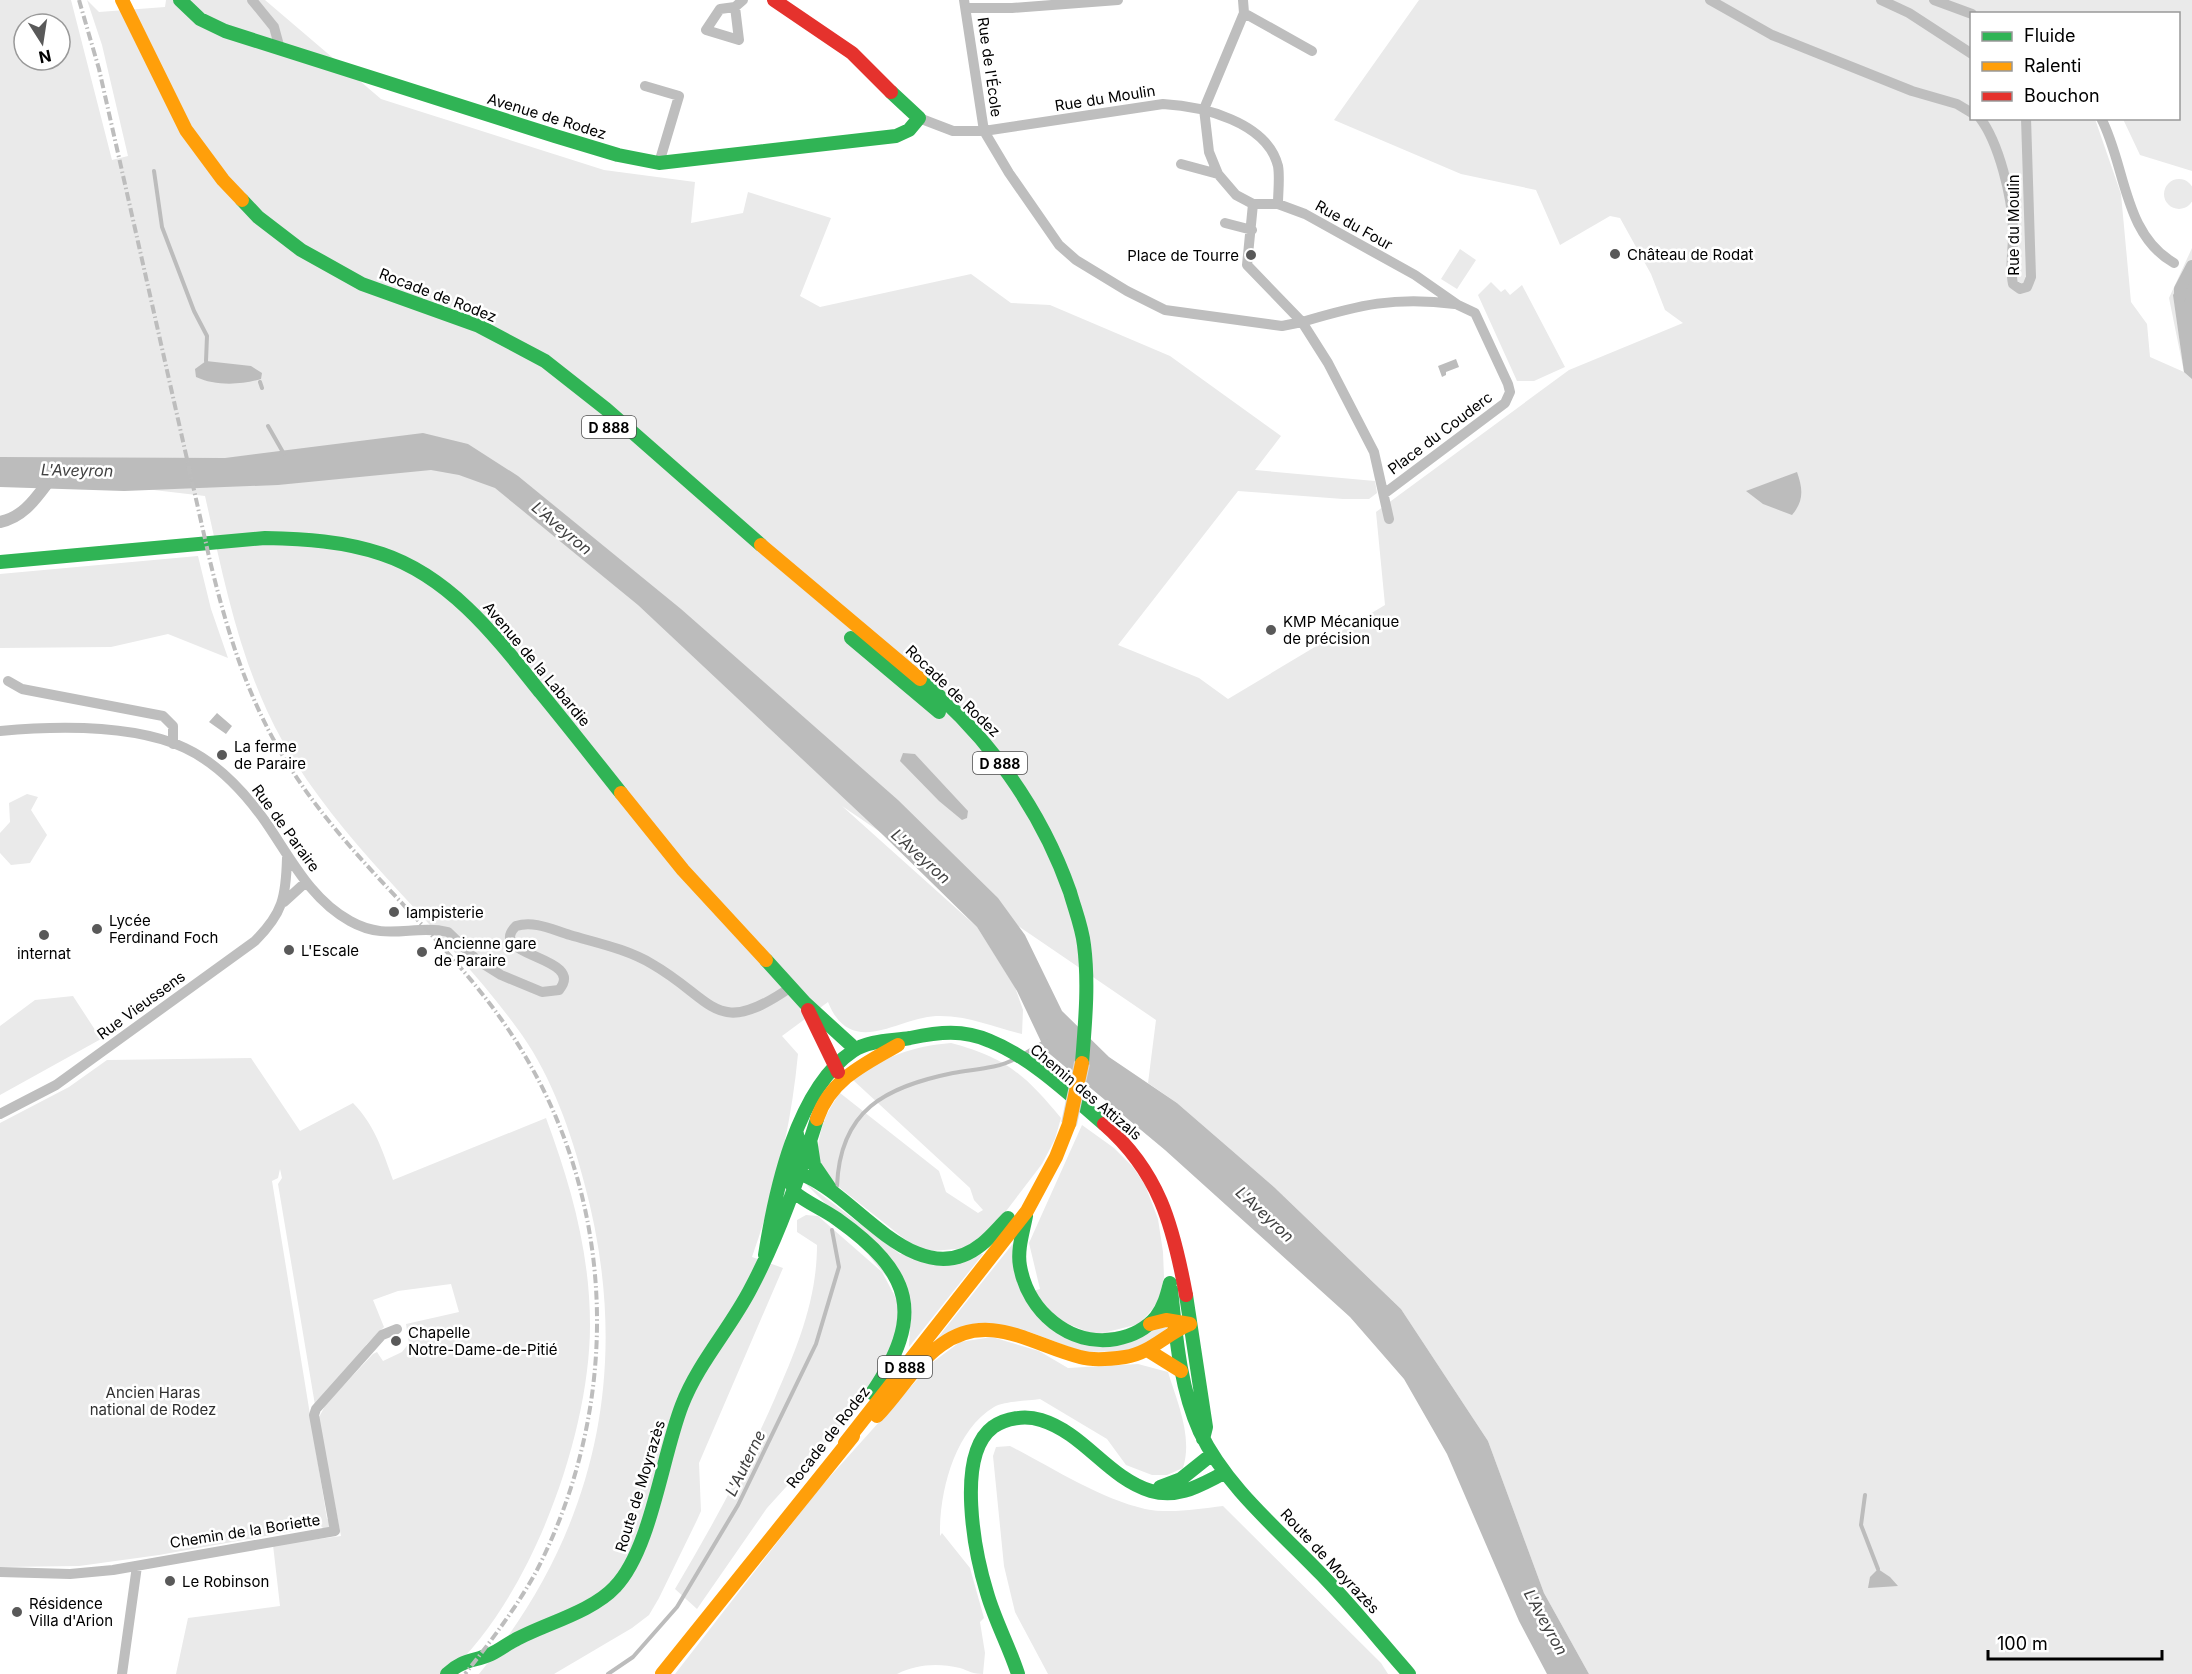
<svg xmlns="http://www.w3.org/2000/svg" width="2192" height="1674" viewBox="0 0 2192 1674" font-family="Inter,sans-serif">
	<style>
		.green { fill: #eaeaea; fill-rule: evenodd }
		.water { fill: #bcbcbc }
		.lines { fill: none; stroke-linecap: round; stroke-linejoin: round }
		.stream { stroke: #bcbcbc; stroke-width: 4 }
		.canal { stroke: #bcbcbc; stroke-width: 12 }
		.street { stroke: #bebebe; stroke-width: 10 }
		.fast { stroke: #30b455; stroke-width: 14 }
		.slow { stroke: #ff9f0a; stroke-width: 14 }
		.jam { stroke: #e5322d; stroke-width: 14 }
		.rail { stroke: #bdbdbd; stroke-width: 4; stroke-dasharray: 9 3 1.5 3; stroke-linecap: butt }
		.slow-bridge-casing { stroke: #dbdbdb; stroke-width: 16; stroke-linecap: butt }
		.slow-bridge { stroke: #ff9f0a; stroke-width: 14 }
		.poi-dot { fill: #595959; stroke: #fff; stroke-width: 2 }
		.labels { text-anchor: middle; dominant-baseline: central; stroke-width: 5; stroke-linejoin: round; paint-order: stroke }
		.shield { fill: #fff; stroke: #4c4c4c; stroke-width: 1.5 }
		.shield-label { font-size: 14px; font-weight: bold; fill: #000 }
		.street-label { font-size: 15px; fill: #000; stroke: #fff }
		.poi-label { font-size: 15px; fill: #000; stroke: #fff; text-anchor: start }
		.park-label { font-size: 15px; fill: #303030; stroke: #fff }
		.water-label { font-size: 16px; font-style: italic; fill: #414141; stroke: #fff }
	</style>
	<rect width="100%" height="100%" fill="#fff"/>
	<path class="green" d="M 0,0 L 71,0 L 112,160 L 128,156 L 102,45 L 87,0 L 99,12 L 165,7 L 166,0 L 265,0 L 381,99 L 604,170 L 695,182 L 691,223 L 743,213 L 748,192 L 831,218 L 800,296 L 820,307 L 971,274 L 1011,303 L 1050,305 L 1170,356 L 1281,436 L 1255,470 L 1375,481 L 1377,493 L 1369,499 L 1343,499 L 1238,491 L 1118,645 L 1199,678 L 1228,699 L 1385,605 L 1376,512 L 1569,370 L 1683,323 L 1665,310 L 1651,274 L 1620,218 L 1610,216 L 1560,245 L 1536,190 L 1461,174 L 1334,120 L 1419,0 L 2192,0 L 2192,171 L 2140,155 L 2123,119 L 2178,118 L 2178,14 L 1972,14 L 1972,118 L 2095,119 L 2121,194 L 2131,302 L 2147,324 L 2150,357 L 2184,372 L 2169,298 L 2192,248 L 2192,1674 L 1589,1674 L 1544,1593 L 1488,1441 L 1401,1309 L 1274,1187 L 1177,1103 L 1148,1083 L 1156,1020 L 842,806 L 977,927 L 1015,987 L 1023,1010 L 1022,1034 C 993,1027 967,1015 936,1016 C 897,1018 851,1059 828,1002 L 782,1036 L 798,1054 C 791,1127 776,1188 752,1257 L 783,1268 L 699,1463 L 701,1511 L 697,1520 L 659,1598 L 649,1615 L 632,1628 L 554,1674 L 479,1674 C 599,1529 633,1362 584,1182 C 571,1132 552,1078 522,1035 C 449,932 346,852 283,742 C 240,666 224,580 205,496 L 0,472 ZM 24,24 L 60,24 L 60,60 L 24,60 Z
		M2164 194a15 15 0 1 1 30 0a15 15 0 1 1-30 0Z
		M 1460,249 L 1476,260 L 1457,289 L 1441,279 Z
		M 1491,282 L 1501,292 L 1505,289 L 1510,295 L 1522,285 L 1565,367 L 1534,381 L 1517,381 L 1478,295 Z
		M 198,556 L 211,609 L 228,658 L 168,634 L 111,647 L 0,648 L 0,574 Z
		M 27,794 L 38,797 L 31,810 L 47,835 L 30,863 L 11,865 L 0,853 L 0,833 L 10,822 L 9,803 Z
		M 73,996 L 101,1039 L 0,1095 L 0,1026 L 35,1000 Z
		M 951,1043 C 1007,1058 1025,1075 1061,1118 L 1055,1139 L 1042,1164 L 997,1223 L 967,1248 L 921,1252 L 830,1180 L 816,1164 C 819,1133 822,1118 840,1093 L 939,1171 L 946,1192 L 978,1213 L 983,1210 L 974,1200 L 970,1188 L 853,1080 C 883,1057 913,1046 951,1043 Z
		M 251,1058 L 300,1131 L 353,1103 C 375,1125 383,1152 393,1180 L 546,1118 C 571,1185 590,1253 590,1325 C 590,1436 530,1600 447,1674 L 176,1674 L 188,1618 L 280,1606 L 273,1545 L 341,1536 L 318,1419 L 326,1404 L 373,1354 L 377,1352 L 383,1361 L 402,1352 L 409,1343 L 406,1324 L 459,1312 L 451,1284 L 398,1291 L 373,1300 L 384,1327 L 366,1345 L 364,1354 L 315,1405 L 278,1184 L 282,1178 L 280,1169 L 278,1178 L 272,1181 L 327,1519 L 330,1520 L 332,1527 L 324,1529 L 321,1526 L 159,1555 L 79,1566 L 0,1567 L 0,1123 L 69,1087 L 107,1060 Z
		M 1082,1125 L 1114,1148 L 1133,1167 L 1145,1185 L 1158,1219 L 1163,1252 L 1164,1277 L 1158,1303 L 1139,1324 L 1095,1335 L 1059,1320 L 1033,1291 L 1040,1289 L 1029,1243 Z
		M 802,1180 L 900,1254 L 983,1254 L 909,1347 L 911,1306 L 825,1203 Z
		M 806,1215 L 818,1216 L 882,1272 L 899,1304 L 900,1334 L 876,1378 L 834,1434 L 767,1508 L 697,1609 L 675,1589 C 712,1527 746,1464 775,1398 C 797,1348 817,1300 817,1245 L 797,1232 L 797,1220 Z
		M 1015,1241 L 1015,1268 L 1064,1336 L 1168,1327 L 1152,1341 L 1129,1351 L 1083,1352 L 1027,1331 L 936,1340 Z
		M 992,1337 L 1039,1351 L 1068,1368 L 1138,1364 L 1168,1372 C 1177,1402 1193,1436 1183,1468 L 1167,1475 L 1152,1475 L 1126,1465 L 1107,1439 L 1040,1399 C 1027,1401 1005,1401 994,1407 C 954,1431 939,1493 940,1536 L 942,1533 L 970,1568 L 984,1618 L 980,1622 L 985,1653 L 983,1674 C 973,1674 969,1671 960,1668 C 938,1663 917,1664 897,1674 L 675,1674 L 818,1490 L 933,1362 L 960,1342 Z
		M 1010,1446 C 1051,1467 1100,1499 1145,1509 C 1170,1514 1198,1509 1223,1506 L 1381,1663 L 1388,1674 L 1048,1674 L 1015,1612 L 1004,1566 L 993,1456 L 996,1447 Z"/>
	<path class="water" d="M 2192,276 L 2192,379 L 2184,372 L 2173,295 L 2181,283 L 2187,284 Z
		M 1456,359 L 1459,367 L 1446,372 L 1446,375 L 1442,377 L 1438,366 Z
		M 206,361 L 251,366 L 262,373 L 261,379 C 241,385 215,386 196,377 L 195,369 Z
		M 423,433 L 468,444 L 518,476 L 681,609 L 898,800 L 998,898 L 1025,935 L 1062,1011 L 1109,1057 L 1177,1103 L 1274,1187 L 1401,1309 L 1488,1441 L 1544,1593 L 1589,1674 L 1547,1674 L 1519,1621 L 1447,1454 L 1404,1379 L 1350,1317 L 1165,1150 L 1045,1050 L 1017,991 L 977,927 L 883,835 L 638,605 L 495,488 L 459,475 L 431,470 L 278,485 L 124,491 L 0,487 L 0,457 L 225,458 Z
		M 1797,472 C 1803,489 1804,501 1792,515 L 1763,504 L 1746,491 Z
		M 217,713 L 232,726 L 226,734 L 209,722 Z
		M 903,753 L 915,754 L 968,811 L 967,818 L 962,820 L 939,801 L 900,761 Z
		M 1878,1569 L 1890,1577 L 1898,1586 L 1868,1588 L 1870,1577 Z"/>
	<g class="lines">
		<path class="stream" d="M 154,171 L 162,227 L 194,311 L 207,336 L 206,361
			M 260,382 L 262,388
			M 268,426 L 284,454
			M 1024,1054 L 1046,1041
			M 837,1186 C 840,1110 885,1087 953,1073 C 974,1069 996,1069 1015,1059
			M 1865,1495 L 1861,1525 L 1878,1569
			M 608,1674 L 633,1657 L 677,1607 L 738,1505 L 816,1344 L 839,1267 L 832,1230"/>
		<path class="canal" d="M 2180,297 L 2180,289 L 2192,266
			M 0,522 C 25,517 37,496 52,477"/>
		<path class="street" d="M 252,0 L 274,27 L 280,49
			M 964,0 L 984,131 L 1009,173 L 1059,245 L 1076,260 L 1127,291 L 1165,310 L 1282,326 L 1302,322 L 1328,363 L 1374,452 L 1389,519
			M 1710,0 L 1772,35 L 1912,91 L 1957,104 L 1972,113
			M 1881,0 L 1909,13 L 1972,54
			M 1934,0 L 1972,14
			M 735,7 L 739,40 L 706,30 L 720,9 L 735,7 L 743,0
			M 967,8 L 1012,8 L 1118,0
			M 1244,13 L 1312,51
			M 645,86 L 679,96 L 659,163
			M 1204,109 L 1209,152 L 1218,174 L 1236,195 L 1253,204 L 1278,204 L 1305,214 L 1415,275 L 1458,305 L 1475,313 L 1508,384 L 1510,392 L 1505,403 L 1385,493
			M 1204,109 L 1244,13 L 1243,0
			M 919,118 L 953,131 L 984,131 L 1163,104 C 1202,106 1267,122 1278,166 C 1280,177 1278,192 1278,204
			M 1980,118 C 1999,143 2012,197 2013,228 C 2014,247 2009,265 2013,284 L 2020,289 L 2027,287 L 2031,277 L 2026,118
			M 2101,118 C 2126,166 2123,234 2174,263
			M 1181,164 L 1218,174
			M 1253,204 L 1247,265 L 1302,322 C 1359,305 1395,296 1455,304
			M 1225,223 L 1252,230
			M 8,681 L 22,689 L 163,716 L 173,726 L 173,744
			M 0,731 C 56,726 133,724 185,748 C 217,763 245,793 265,821 C 290,857 310,899 350,921 C 387,942 413,924 448,932 L 477,960 L 501,975 L 542,992 L 559,990 C 587,956 485,957 516,926 C 534,920 553,930 570,935 C 597,943 627,949 652,964 C 715,1000 715,1040 791,987
			M 284,902 L 306,882
			M 0,1114 L 56,1085 L 255,941 C 283,913 286,897 287,858
			M 0,1572 L 70,1574 L 113,1570 L 335,1531 L 314,1415 L 316,1409 L 382,1335 L 397,1329
			M 122,1674 L 137,1566"/>
		<path class="fast" d="M 180,0 L 200,19 L 225,31 L 555,136 L 618,155 L 659,163 L 896,136 L 909,130 L 919,118 L 891,92
			M 242,200 L 258,217 L 301,250 L 362,284 L 479,326 L 545,361 L 606,409 L 761,545
			M 0,562 L 265,538 C 305,539 343,541 382,554 C 451,577 497,638 541,693 C 568,726 594,759 621,793
			M 851,638 L 939,712
			M 920,679 C 988,736 1041,809 1070,892 C 1075,910 1082,927 1084,945 C 1089,984 1085,1024 1082,1063
			M 766,960 L 805,1003 L 851,1045 L 852,1051
			M 797,1134 L 791,1181 L 794,1192 C 807,1203 823,1209 837,1219 C 913,1273 925,1315 872,1393
			M 810,1139 L 814,1165 L 829,1187
			M 785,1171 C 803,1172 817,1181 831,1191 C 873,1221 927,1289 982,1244 C 991,1237 999,1227 1008,1218
			M 1026,1216 C 1023,1232 1017,1250 1020,1266 C 1028,1312 1070,1347 1116,1339 C 1132,1336 1146,1329 1156,1317 C 1164,1307 1167,1295 1170,1283
			M 765,1255 C 775,1192 796,1089 853,1051 C 869,1040 892,1041 910,1038 C 939,1032 963,1029 990,1041 C 1032,1058 1070,1095 1104,1124
			M 1171,1289 C 1176,1337 1180,1388 1200,1432 C 1227,1488 1279,1530 1321,1574 C 1352,1606 1380,1641 1409,1674
			M 1186,1295 L 1206,1427 L 1203,1439
			M 1160,1487 L 1181,1479 L 1211,1455
			M 447,1674 C 463,1659 473,1662 491,1654 C 500,1650 507,1644 515,1640 C 544,1624 592,1612 615,1587 C 651,1550 662,1456 682,1405 C 698,1363 730,1329 751,1288 C 779,1235 799,1177 817,1119
			M 1018,1674 C 1009,1646 995,1621 987,1593 C 975,1554 955,1455 993,1427 C 1006,1418 1025,1415 1041,1420 C 1084,1433 1108,1478 1151,1491 C 1179,1499 1200,1485 1224,1473"/>
		<path class="slow" d="M 122,0 L 186,130 L 223,180 L 242,200
			M 761,545 L 920,679
			M 621,793 L 683,870 L 766,960
			M 817,1119 C 830,1080 864,1064 898,1045
			M 1150,1324 L 1166,1320 L 1190,1324
			M 1149,1351 L 1181,1371
			M 877,1416 C 899,1393 916,1363 941,1345 C 988,1310 1032,1345 1080,1357 C 1094,1361 1111,1359 1125,1357 C 1151,1353 1167,1333 1190,1324
			M 845,1443 L 1027,1211 L 1056,1157 L 1069,1124
			M 662,1674 L 853,1436"/>
		<path class="jam" d="M 774,0 L 852,53 L 891,92
			M 808,1010 L 838,1072
			M 1104,1124 C 1159,1172 1173,1225 1186,1295"/>
		<path class="rail" d="M 79,0 L 99,69 L 210,561 C 228,635 250,707 293,772 C 354,866 445,936 508,1029 C 617,1190 625,1397 537,1570 C 517,1607 491,1641 465,1674"/>
		<defs>
			<path id="slow-bridge" d="M 1069,1124 L 1082,1063"/>
		</defs>
		<use href="#slow-bridge" class="slow-bridge-casing"/>
		<use href="#slow-bridge" class="slow-bridge"/>
	</g>
	<g class="poi-dot">
		<circle cx="1615" cy="254" r="6"/>
		<circle cx="1251" cy="255" r="6"/>
		<circle cx="1271" cy="630" r="6"/>
		<circle cx="222" cy="755" r="6"/>
		<circle cx="394" cy="912" r="6"/>
		<circle cx="97" cy="929" r="6"/>
		<circle cx="44" cy="935" r="6"/>
		<circle cx="289" cy="950" r="6"/>
		<circle cx="422" cy="952" r="6"/>
		<circle cx="396" cy="1341" r="6"/>
		<circle cx="170" cy="1581" r="6"/>
		<circle cx="17" cy="1612" r="6"/>
	</g>
	<g class="labels">
		<g class="shield">
			<rect x="582" y="416" width="54" height="22" rx="4.5"/>
			<rect x="973" y="752" width="54" height="22" rx="4.5"/>
			<rect x="878" y="1356" width="54" height="22" rx="4.5"/>
		</g>
		<g class="shield-label">
			<text x="609" y="427">D 888</text>
			<text x="1000" y="763">D 888</text>
			<text x="905" y="1367">D 888</text>
		</g>
		<g class="street-label">
			<text transform="translate(990 67) rotate(82)">Rue de l'École</text>
			<text transform="translate(1105 98) rotate(-9)">Rue du Moulin</text>
			<text transform="translate(547 116) rotate(17)">Avenue de Rodez</text>
			<text transform="translate(1354 225) rotate(29)">Rue du Four</text>
			<text transform="translate(2013 225) rotate(-90)">Rue du Moulin</text>
			<text transform="translate(438 295) rotate(21)">Rocade de Rodez</text>
			<text transform="translate(1440 433) rotate(-37)">Place du Couderc</text>
			<text transform="translate(537 664) rotate(50)">Avenue de la Labardie</text>
			<text transform="translate(953 691) rotate(44)">Rocade de Rodez</text>
			<text transform="translate(286 828) rotate(54)">Rue de Paraire</text>
			<text transform="translate(141 1005) rotate(-36)">Rue Vieussens</text>
			<text transform="translate(1086 1092) rotate(40)">Chemin des Attizals</text>
			<text transform="translate(828 1437) rotate(-52)">Rocade de Rodez</text>
			<text transform="translate(640 1486) rotate(-73)">Route de Moyrazès</text>
			<text transform="translate(245 1531) rotate(-9)">Chemin de la Boriette</text>
			<text transform="translate(1330 1561) rotate(47)">Route de Moyrazès</text>
		</g>
		<g class="poi-label">
			<text x="1627" y="254">Château de Rodat</text>
			<text x="1239" y="255" text-anchor="end">Place de Tourre</text>
			<text x="1283" y="621">KMP Mécanique<tspan x="1283" dy="17">de précision</tspan></text>
			<text x="234" y="746">La ferme<tspan x="234" dy="17">de Paraire</tspan></text>
			<text x="406" y="912">lampisterie</text>
			<text x="109" y="920">Lycée<tspan x="109" dy="17">Ferdinand Foch</tspan></text>
			<text x="434" y="943">Ancienne gare<tspan x="434" dy="17">de Paraire</tspan></text>
			<text x="301" y="950">L'Escale</text>
			<text x="44" y="953" text-anchor="middle">internat</text>
			<text x="408" y="1332">Chapelle<tspan x="408" dy="17">Notre-Dame-de-Pitié</tspan></text>
			<text x="182" y="1581">Le Robinson</text>
			<text x="29" y="1603">Résidence<tspan x="29" dy="17">Villa d'Arion</tspan></text>
		</g>
		<g class="park-label">
			<text x="153" y="1392">Ancien Haras<tspan x="153" dy="17">national de Rodez</tspan></text>
		</g>
		<g class="water-label">
			<text transform="translate(77 470) rotate(1)">L'Aveyron</text>
			<text transform="translate(562 528) rotate(40)">L'Aveyron</text>
			<text transform="translate(921 856) rotate(42)">L'Aveyron</text>
			<text transform="translate(1265 1214) rotate(43)">L'Aveyron</text>
			<text transform="translate(745 1463) rotate(-64)">L'Auterne</text>
			<text transform="translate(1546 1622) rotate(61)">L'Aveyron</text>
		</g>
	</g>
	<rect x="1970" y="12" width="210" height="108" fill="#ffffff" stroke="#999999" stroke-width="1.5"/>
	<rect x="1982" y="32" width="30" height="9" fill="#30b455" stroke="#999999" stroke-width="1.5"/>
	<text x="2024" y="42" font-size="18" fill="#000000">Fluide</text>
	<rect x="1982" y="62" width="30" height="9" fill="#ff9f0a" stroke="#999999" stroke-width="1.5"/>
	<text x="2024" y="72" font-size="18" fill="#000000">Ralenti</text>
	<rect x="1982" y="92" width="30" height="9" fill="#e5322d" stroke="#999999" stroke-width="1.5"/>
	<text x="2024" y="102" font-size="18" fill="#000000">Bouchon</text>
	<g transform="translate(42 42) rotate(168)"><circle r="28" fill="#ffffff" stroke="#999999" stroke-width="1.5"/>
	<path d="M0-4.5L10 22L0 15L-10 22Z" fill="#595959"/>
	<text y="-9" font-size="16" font-weight="bold" text-anchor="middle" fill="#000000">N</text>
	</g>
	<path d="M1988 1650v9h174v-9" fill="none" stroke="#000000" stroke-width="3"/>
	<text x="1997" y="1650" font-size="18" fill="#000000" stroke="#ffffff" stroke-width="4.5" paint-order="stroke">100 m</text>
</svg>
